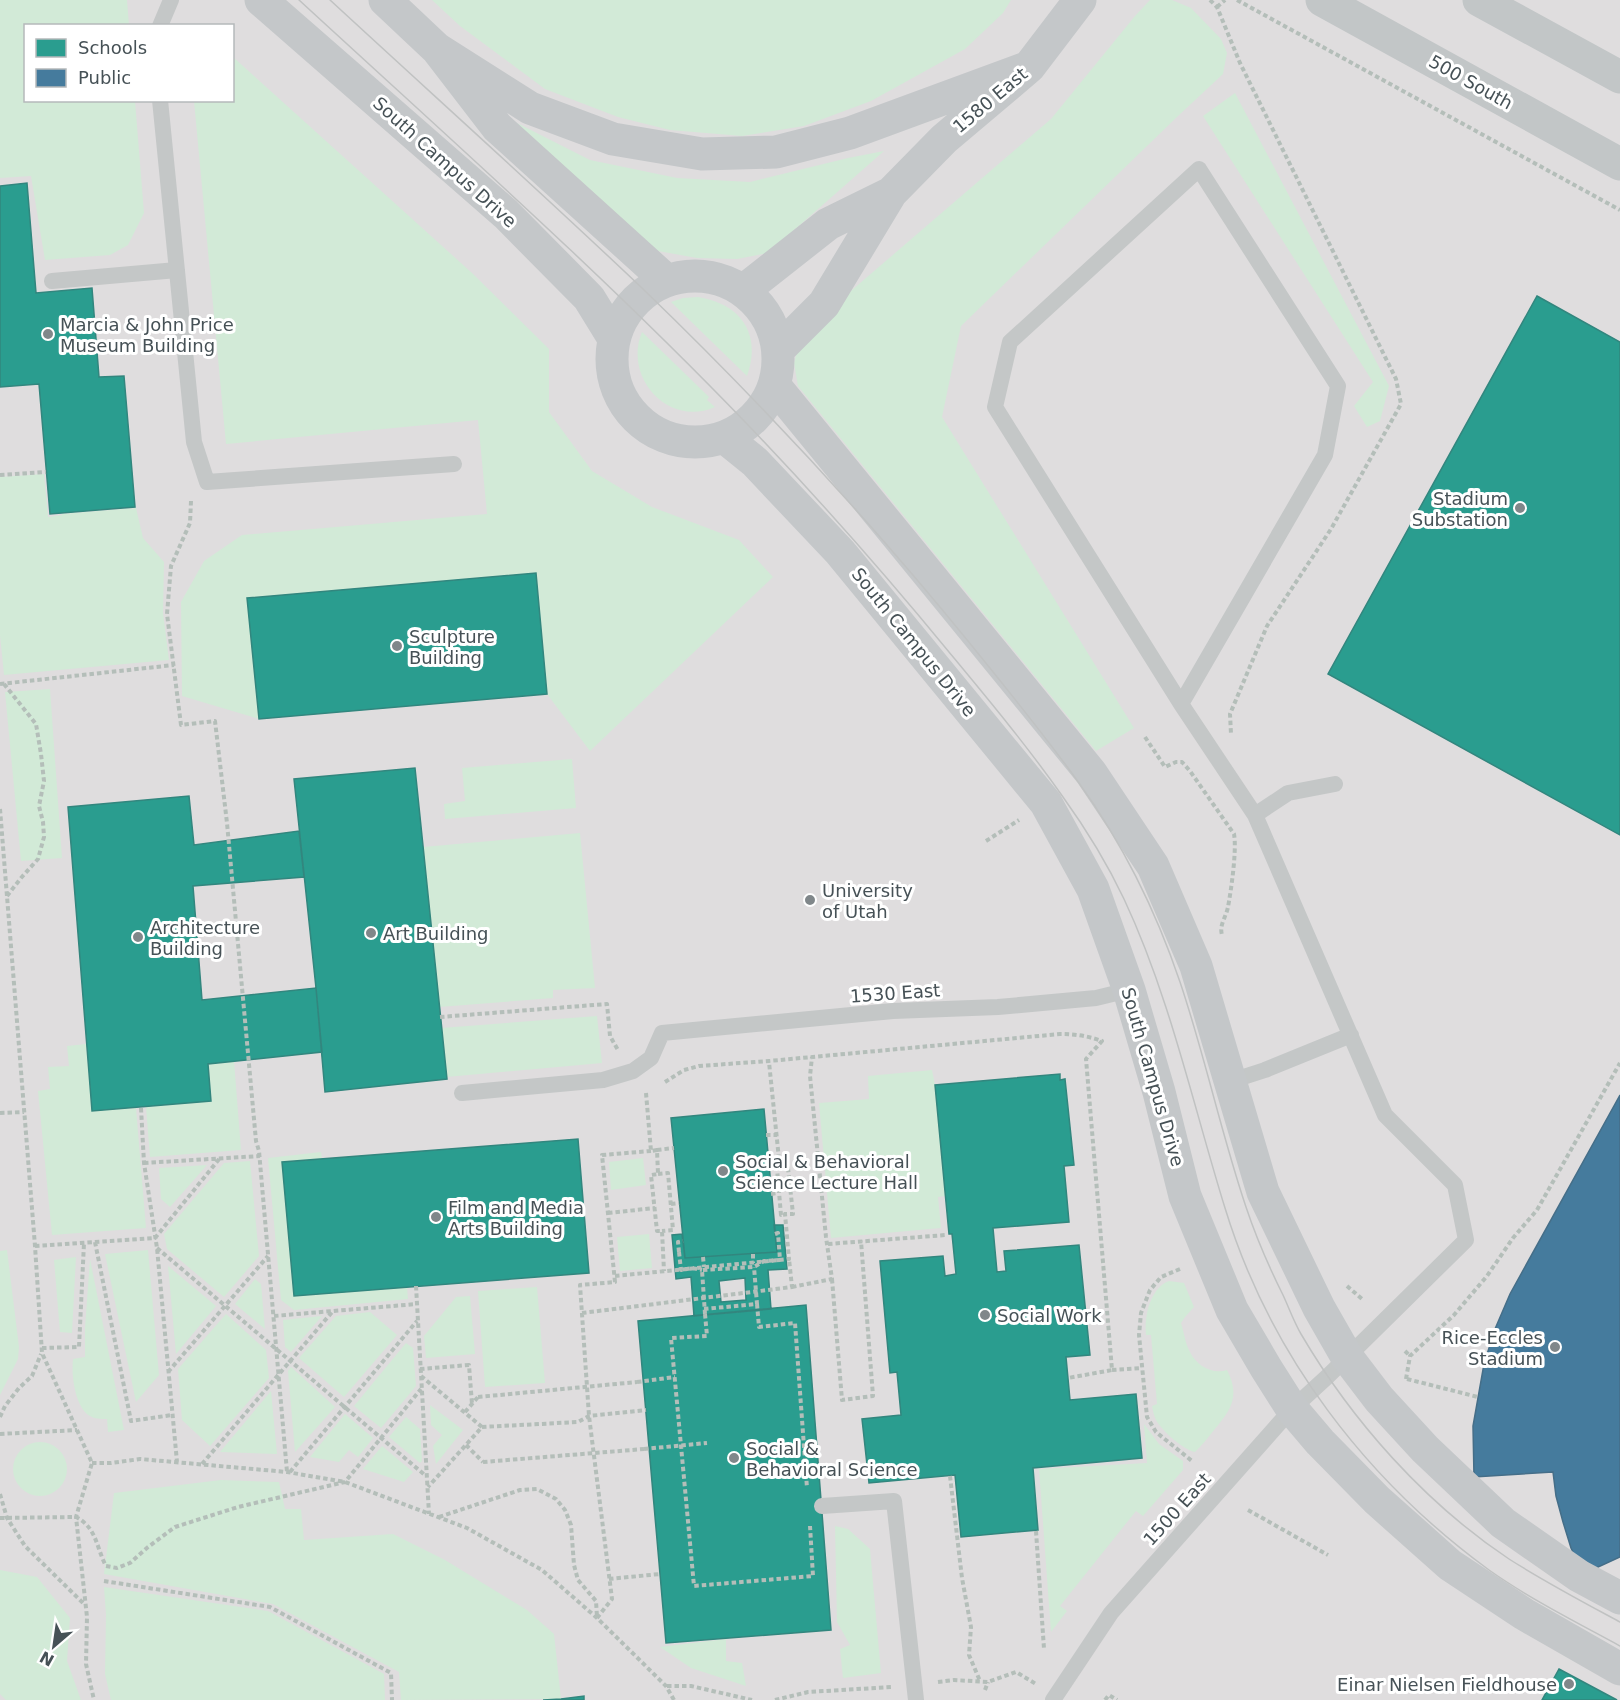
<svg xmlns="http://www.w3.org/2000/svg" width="1620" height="1700" viewBox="0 0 1620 1700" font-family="'DejaVu Sans',sans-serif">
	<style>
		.education { fill: #dfddde; fill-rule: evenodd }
		.green { fill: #d2ead7 }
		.schools { fill: #2a9d8f; stroke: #32867e; stroke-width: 1.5; fill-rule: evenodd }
		.public { fill: #457b9d; stroke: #456e88; stroke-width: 1.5 }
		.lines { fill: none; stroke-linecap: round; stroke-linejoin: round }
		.path { stroke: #b4beb9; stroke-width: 4; stroke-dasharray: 4.5 3; stroke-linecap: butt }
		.lane { stroke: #c4c7c7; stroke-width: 16 }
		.secondary { stroke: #c4c7c9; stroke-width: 33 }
		.primary { stroke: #c2c6c7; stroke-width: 33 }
		.tram { stroke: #c0c2c2; stroke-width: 1.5 }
		.path-bridge { stroke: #b4beb9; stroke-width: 4; stroke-dasharray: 4.5 3; stroke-linecap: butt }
		.poi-dot { fill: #80878a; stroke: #fff; stroke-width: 2 }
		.labels { text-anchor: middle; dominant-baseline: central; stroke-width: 6; stroke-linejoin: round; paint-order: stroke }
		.street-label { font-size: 18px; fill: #465156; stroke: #fff }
		.poi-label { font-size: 18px; fill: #465156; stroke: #fff; text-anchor: start }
	</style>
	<rect width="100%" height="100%" fill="#edecec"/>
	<path class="education" d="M 0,0 L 1620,0 L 1620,1700 L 0,1700 ZM 26,26 L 232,26 L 232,100 L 26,100 Z"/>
	<path class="green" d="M 0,0 L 127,0 L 129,25 L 26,26 L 26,100 L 135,101 L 144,213 L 128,245 L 110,255 L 45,260 L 31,176 L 0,178 Z
		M 432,0 L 1011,0 L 1003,13 L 965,49 L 871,101 L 804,126 L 742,136 L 670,130 L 618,117 L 545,89 L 460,26 Z
		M 1150,0 L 1172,0 L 1191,8 L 1221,39 L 1227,53 L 1223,74 L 1178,116 L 961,326 L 942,417 L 1134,728 L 1096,751 L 798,386 L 794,363 L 802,333 L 1051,119 L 1135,16 Z
		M 233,57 L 472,273 L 549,349 L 549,412 L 592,471 L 652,507 L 739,540 L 773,577 L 590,751 L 547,694 L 536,573 L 247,598 L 259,719 L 182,696 L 181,602 L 204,561 L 242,535 L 487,514 L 478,420 L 226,444 L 194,101 L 232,100 Z
		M 1235,93 L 1389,386 L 1380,421 L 1367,427 L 1354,406 L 1373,382 L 1203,116 Z
		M 511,120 L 590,160 L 677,178 L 750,182 L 848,158 L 884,151 L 768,253 L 737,259 L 697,258 L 658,251 Z
		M 698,297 C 741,304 762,334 747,376 L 671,302 L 683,298 Z
		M 642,332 L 709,397 L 707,400 L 715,407 C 668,428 623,377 642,332 Z
		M 44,474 L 48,517 L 62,515 L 62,514 L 136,508 L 143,538 L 164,562 L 163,613 L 169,660 L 4,675 L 0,635 L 0,477 Z
		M 50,689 L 62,858 L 21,861 L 5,692 Z
		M 572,759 L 576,808 L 445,819 L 444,804 L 465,801 L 462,768 Z
		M 580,833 L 595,988 L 553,990 L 553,998 L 439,1007 L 423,847 Z
		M 597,1016 L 602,1063 L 446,1077 L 441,1028 Z
		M 86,1044 L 92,1111 L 136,1108 L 146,1228 L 52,1235 L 38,1091 L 50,1089 L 48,1067 L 69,1066 L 67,1046 Z
		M 234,1061 L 241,1150 L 150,1157 L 146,1107 L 211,1101 L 208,1064 Z
		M 932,1070 L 935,1085 L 945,1196 L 938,1197 L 941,1228 L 831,1238 L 819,1103 L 869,1099 L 868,1076 Z
		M 321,1152 L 322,1159 L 282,1163 L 294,1296 L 407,1287 L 408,1299 L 294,1310 L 281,1300 L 268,1158 Z
		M 643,1158 L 646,1185 L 611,1190 L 609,1162 Z
		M 250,1161 L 259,1256 L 224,1297 L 167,1249 L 164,1234 L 224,1163 Z
		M 207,1165 L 170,1207 L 161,1199 L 159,1168 Z
		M 649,1234 L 652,1268 L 620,1271 L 617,1237 Z
		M 7,1250 L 19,1347 L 18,1359 L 0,1395 L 0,1251 Z
		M 148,1250 L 159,1375 L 136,1402 L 105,1254 Z
		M 76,1257 L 72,1333 L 60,1332 L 54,1260 Z
		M 90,1259 L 124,1430 L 108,1432 L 107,1419 C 103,1419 96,1419 92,1417 C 75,1410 71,1375 73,1359 L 85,1357 L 85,1328 Z
		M 168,1266 L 216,1306 L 176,1354 Z
		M 255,1279 L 261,1284 L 265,1329 L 235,1304 Z
		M 1169,1281 L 1184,1283 L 1194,1307 L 1185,1317 L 1181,1323 C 1184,1332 1185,1343 1190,1352 C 1196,1365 1212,1375 1227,1370 C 1240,1396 1232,1409 1214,1430 C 1208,1438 1202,1445 1195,1452 C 1184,1450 1162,1431 1156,1420 C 1154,1416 1153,1411 1152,1406 L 1157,1404 L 1151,1335 L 1146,1335 C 1144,1317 1150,1288 1169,1281 Z
		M 537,1287 L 545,1383 L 485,1387 L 478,1291 Z
		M 470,1296 L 475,1354 L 426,1358 L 424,1336 L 456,1297 Z
		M 370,1312 L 397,1335 L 344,1397 L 299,1358 L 336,1316 Z
		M 226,1314 L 266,1350 L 269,1378 L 210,1446 L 182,1420 L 178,1369 Z
		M 322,1316 L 291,1352 L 285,1347 L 283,1320 Z
		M 406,1343 L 413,1348 L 416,1386 L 381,1428 L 354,1406 Z
		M 291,1367 L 335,1407 L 295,1452 L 288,1371 Z
		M 271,1391 L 277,1454 L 220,1452 Z
		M 430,1405 L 463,1430 L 436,1464 L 433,1446 L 442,1435 L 431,1425 Z
		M 345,1414 L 373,1438 L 358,1457 L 349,1450 L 339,1462 L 310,1457 Z
		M 406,1417 L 420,1429 L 422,1461 L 420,1463 L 389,1437 Z
		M 1144,1424 L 1159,1444 L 1183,1461 L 1183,1470 L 1143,1516 L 1136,1511 L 1060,1606 L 1067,1611 L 1051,1632 L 1039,1469 L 1147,1463 Z
		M13 1469a27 27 0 1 1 54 0a27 27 0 1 1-54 0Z
		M 382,1446 L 413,1472 L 404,1482 L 363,1469 Z
		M 221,1480 L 279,1482 L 285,1509 L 301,1509 L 304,1540 L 393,1534 L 445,1560 L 527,1610 L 554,1634 L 561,1699 L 401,1700 L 399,1672 L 273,1604 L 104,1574 L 114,1493 Z
		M 835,1526 L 848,1529 L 870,1549 L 881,1673 L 843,1678 L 840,1649 L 850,1645 L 837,1622 Z
		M 0,1570 L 37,1577 L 70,1618 L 67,1661 L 81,1700 L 6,1700 L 0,1694 Z
		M 104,1587 L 268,1611 L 384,1674 L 385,1700 L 111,1700 L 105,1674 L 106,1615 Z
		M 726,1639 L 726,1661 L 742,1663 L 746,1686 L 691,1668 L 660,1647 Z"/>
	<path class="schools" d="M 27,183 L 36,293 L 92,288 L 99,377 L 124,376 L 135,507 L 50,514 L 39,384 L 0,387 L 0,186 Z
		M 1537,296 L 1620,342 L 1620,835 L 1328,674 Z
		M 536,573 L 547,694 L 259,719 L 247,598 Z
		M 415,768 L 447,1079 L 325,1092 L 316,988 L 294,779 Z
		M 189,796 L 194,845 L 299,831 L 304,877 L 193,886 L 202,1000 L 316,988 L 322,1052 L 208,1064 L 211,1101 L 92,1111 L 68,807 Z
		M 1060,1074 L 1060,1080 L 1065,1079 L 1074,1165 L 1064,1166 L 1069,1222 L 993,1228 L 997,1272 L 1006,1271 L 1004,1251 L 1079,1245 L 1090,1355 L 1066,1357 L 1070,1400 L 1136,1394 L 1142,1458 L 1033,1468 L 1038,1530 L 961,1537 L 955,1475 L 869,1483 L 862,1419 L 901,1415 L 897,1372 L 890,1373 L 880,1261 L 943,1256 L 945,1276 L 956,1274 L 952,1234 L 949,1234 L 935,1085 Z
		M 764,1109 L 777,1252 L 685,1258 L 671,1118 Z
		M 578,1139 L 589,1273 L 294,1296 L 282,1162 Z
		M 774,1225 L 783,1225 L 787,1269 L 768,1270 L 771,1309 L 694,1316 L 691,1277 L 676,1279 L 672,1235 L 682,1234 L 685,1258 L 777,1252 ZM 745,1278 L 746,1300 L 721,1302 L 719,1281 Z
		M 806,1305 L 831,1630 L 666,1643 L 638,1321 Z
		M 1559,1669 L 1617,1700 L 1542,1700 Z
		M 584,1696 L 584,1700 L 543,1700 L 561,1699 Z"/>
	<path class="public" d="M 1620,1095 L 1620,1557 L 1583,1574 L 1571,1548 L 1563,1522 L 1556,1496 L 1553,1472 L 1474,1477 L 1473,1426 L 1484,1364 L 1495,1329 L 1510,1294 Z"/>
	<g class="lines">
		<path class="path" d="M 1210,0 L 1217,7 L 1240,63 L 1396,379 L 1401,404 L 1331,529 L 1267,626 L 1230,714 L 1231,734
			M 1237,0 L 1620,210
			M 1217,7 L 1225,0
			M 0,475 L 46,472
			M 191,501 L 190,523 L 171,566 L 167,614 L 181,725 L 215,721 L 227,823 L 256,1141 L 259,1151 L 287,1472
			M 0,684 L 174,665
			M 4,684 L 36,724 L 41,754 L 44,781 L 39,806 L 43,822 L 44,837 L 38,859 L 21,878 L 7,896
			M 1145,737 L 1165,767 L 1176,762 L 1182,762 L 1190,771 L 1234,834 C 1237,850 1231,891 1228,907 C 1226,917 1219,925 1222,935
			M 0,809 L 35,1246 L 42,1353 L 92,1463 L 76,1517 L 87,1617 L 86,1664 L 94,1700
			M 986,841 L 1019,820
			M 440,1017 L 607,1004 L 610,1036 L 618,1050
			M 665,1082 L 684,1070 L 699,1066 L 769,1061 L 1060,1034 C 1075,1034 1088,1036 1102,1041 L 1086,1059 L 1112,1370 L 1068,1378
			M 646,1093 L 651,1151 L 657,1150 L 658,1174 L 651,1175 L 657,1231 L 662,1231 L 664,1271
			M 141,1108 L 144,1163 L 157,1248 L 177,1462
			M 0,1113 L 24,1112
			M 766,1135 L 777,1135
			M 657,1150 L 674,1148
			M 144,1163 L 260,1156
			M 780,1169 L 777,1169 L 781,1215 L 785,1214
			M 658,1174 L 668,1173 L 673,1230 L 662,1231
			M 771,1194 L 778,1193
			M 671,1204 L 679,1203
			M 608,1213 L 655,1208
			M 775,1234 L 778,1233 L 780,1260
			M 95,1242 L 131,1421 L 172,1415
			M 828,1244 L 946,1235
			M 35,1246 L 155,1238 L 220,1158
			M 157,1248 L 426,1476
			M 679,1252 L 678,1242 L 683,1241
			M 753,1254 L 753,1263
			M 703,1257 L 704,1267
			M 1180,1269 L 1161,1277 L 1150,1290 L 1141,1313 L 1139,1335 L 1147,1417 L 1156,1432 L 1192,1461
			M 615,1276 L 789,1259 L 785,1214 L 793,1214 L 788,1168 L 780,1169 L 769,1062
			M 832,1279 L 842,1400 L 873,1396 L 861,1241
			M 416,1286 L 429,1514
			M 1347,1286 L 1362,1299
			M 792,1287 L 832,1279 L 826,1237 L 810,1076 L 812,1057
			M 757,1304 L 759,1327 L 795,1323 L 807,1488
			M 582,1313 L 792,1287 L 789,1259
			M 705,1314 L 707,1336 L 671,1338 L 694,1586 L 813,1576 L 810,1526
			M 274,1316 L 416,1304
			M 42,1348 L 79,1347 L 84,1243
			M 1405,1351 L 1410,1356
			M 420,1369 L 469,1365 L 472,1404
			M 1112,1370 L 1142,1368
			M 168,1372 L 268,1256
			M 421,1376 L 482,1427 L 428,1487
			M 1406,1379 L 1410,1356 L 1454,1315 L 1487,1276 L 1513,1238 L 1537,1210 L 1620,1063
			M 1407,1379 L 1478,1397
			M 637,1382 L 675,1377
			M 465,1412 L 478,1397
			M 0,1417 L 5,1406 L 19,1388 L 32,1376 L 41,1354
			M 482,1427 L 578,1422 L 589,1416 L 646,1410
			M 0,1434 L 77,1430
			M 466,1445 L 483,1462
			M 644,1449 L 707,1443
			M 92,1463 L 111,1463 L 140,1459 L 287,1472 L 345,1482 L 467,1528 L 542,1570 L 597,1618 L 666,1686 L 674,1700
			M 202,1464 L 333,1311
			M 290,1472 L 417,1321
			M 950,1476 L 962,1578 L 971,1627 L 969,1655 L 980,1681
			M 0,1494 L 7,1518 L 25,1546 L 84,1604
			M 1248,1510 L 1328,1555
			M 439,1517 L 520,1490 L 537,1489 L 556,1499 L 565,1510 L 571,1525 L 574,1565 L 578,1580 L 596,1601 L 597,1617
			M 0,1518 L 76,1517 C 97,1528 96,1547 106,1566 L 117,1568 L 130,1563 L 148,1547 L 175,1527 L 238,1507 L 345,1482 L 421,1389
			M 1036,1531 L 1044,1649
			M 609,1579 L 660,1574
			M 104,1581 L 270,1607 L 391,1673 L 392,1700
			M 597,1618 L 612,1599 L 589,1416 L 580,1285 L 615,1282 L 602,1155 L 651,1151
			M 938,1682 L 954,1680 L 988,1682 L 1016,1672 L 1036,1684
			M 667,1686 L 691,1686 L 752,1700
			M 985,1690 L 988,1682
			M 775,1700 L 808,1692 L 892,1687
			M 1105,1700 L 1109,1695 L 1117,1700"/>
		<path class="lane" d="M 160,26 L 171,0
			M 160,100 L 194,442 L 207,482 L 454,464
			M 52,281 L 177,270
			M 1255,815 L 1288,793 L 1335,784
			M 1231,1081 L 1265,1070 L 1351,1035
			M 462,1093 L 603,1080 L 633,1071 L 651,1058 L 662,1033 L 893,1011 L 998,1007 L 1096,998 L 1129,990
			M 822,1506 L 894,1501 L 916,1700
			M 1053,1700 L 1111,1613 L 1275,1428 L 1292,1409 L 1328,1376 L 1466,1240 L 1455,1185 L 1385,1115 L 1255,815 L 1181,704 L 995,407 L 1010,342 L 1199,169 L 1338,386 L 1325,455 L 1181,704"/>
		<path class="secondary" d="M 261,0 L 506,214 L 589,298 L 613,337
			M 385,0 L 437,49 L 497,127 L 666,280
			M 437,49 L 530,108 L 613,139 L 702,154 L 776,152 L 850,133 L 1029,67
			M612 359a83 83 0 1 1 166 0a83 83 0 1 1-166 0Z
			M 743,291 L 828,224 L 891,193
			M 778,350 L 824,304 L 891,193 L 944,139 L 1029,67 L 1080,0
			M 774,385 L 1091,773 L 1153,866 L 1196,966 L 1263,1192 L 1319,1308 L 1347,1357 L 1379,1399 L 1425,1449 L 1503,1523 L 1579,1576 L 1620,1598
			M 724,437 L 755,462 L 840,552 L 1046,803 L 1093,889 L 1129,990 L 1159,1092 L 1185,1196 L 1232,1310 L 1266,1368 L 1292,1409 L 1320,1442 L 1377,1500 L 1450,1565 L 1524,1614 L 1620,1669"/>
		<path class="primary" d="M 1322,0 L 1620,164
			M 1479,0 L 1620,77"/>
		<path class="tram" d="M 299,0 C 450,139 605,276 748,425 C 818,498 885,574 949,652 C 988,699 1028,747 1063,797 C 1086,829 1107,863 1124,899 C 1170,997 1193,1105 1225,1208 C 1270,1355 1366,1480 1489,1570 C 1530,1599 1576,1622 1620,1646
			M 330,0 C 434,96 540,191 643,289 C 758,400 867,517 968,641 C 1006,688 1044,734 1079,783 C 1123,844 1156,911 1180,982 C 1205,1056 1221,1133 1246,1207 C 1256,1237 1269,1267 1283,1295 C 1289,1308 1294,1322 1301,1334 C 1352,1421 1425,1503 1509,1559 C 1545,1582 1583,1602 1620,1622"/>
		<path class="path-bridge" d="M 679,1252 L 681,1270 L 692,1268 L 702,1270
			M 704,1309 L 757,1304 L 754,1267
			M 705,1314 L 702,1270 L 754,1267 L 764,1261 L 780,1260
			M 478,1397 L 637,1382
			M 483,1462 L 644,1449"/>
	</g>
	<g class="poi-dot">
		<circle cx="48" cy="334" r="6"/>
		<circle cx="1520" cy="508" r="6"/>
		<circle cx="397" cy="646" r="6"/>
		<circle cx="810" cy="900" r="6"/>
		<circle cx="371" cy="933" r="6"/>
		<circle cx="138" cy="937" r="6"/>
		<circle cx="723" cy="1171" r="6"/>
		<circle cx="436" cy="1217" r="6"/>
		<circle cx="985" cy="1315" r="6"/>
		<circle cx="1555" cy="1347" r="6"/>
		<circle cx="734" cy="1458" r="6"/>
		<circle cx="1569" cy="1684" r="6"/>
	</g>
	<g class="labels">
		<g class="street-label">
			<text transform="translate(1471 82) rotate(29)">500 South</text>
			<text transform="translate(990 100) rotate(-40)">1580 East</text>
			<text transform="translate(445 162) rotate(42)">South Campus Drive</text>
			<text transform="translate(914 642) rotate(51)">South Campus Drive</text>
			<text transform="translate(895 993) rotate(-4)">1530 East</text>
			<text transform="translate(1153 1077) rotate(74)">South Campus Drive</text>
			<text transform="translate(1177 1509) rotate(-48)">1500 East</text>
		</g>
		<g class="poi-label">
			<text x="60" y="324">Marcia &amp; John Price<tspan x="60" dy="21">Museum Building</tspan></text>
			<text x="1508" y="498" text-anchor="end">Stadium<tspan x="1508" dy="21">Substation</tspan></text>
			<text x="409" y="636">Sculpture<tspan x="409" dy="21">Building</tspan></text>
			<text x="822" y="890">University<tspan x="822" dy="21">of Utah</tspan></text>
			<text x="150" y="927">Architecture<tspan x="150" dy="21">Building</tspan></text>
			<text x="383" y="933">Art Building</text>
			<text x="735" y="1161">Social &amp; Behavioral<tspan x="735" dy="21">Science Lecture Hall</tspan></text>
			<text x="448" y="1207">Film and Media<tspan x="448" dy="21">Arts Building</tspan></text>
			<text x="997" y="1315">Social Work</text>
			<text x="1543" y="1337" text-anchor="end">Rice-Eccles<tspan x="1543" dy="21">Stadium</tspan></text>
			<text x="746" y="1448">Social &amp;<tspan x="746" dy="21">Behavioral Science</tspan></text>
			<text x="1557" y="1684" text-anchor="end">Einar Nielsen Fieldhouse</text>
		</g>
	</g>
	<rect x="24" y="24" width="210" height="78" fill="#ffffff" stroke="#b5b9bb" stroke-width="1.5"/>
	<rect x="36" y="39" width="30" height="18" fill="#2a9d8f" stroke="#b5b9bb" stroke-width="1.5"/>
	<text x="78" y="54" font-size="18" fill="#465156">Schools</text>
	<rect x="36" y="69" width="30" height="18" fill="#457b9d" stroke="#b5b9bb" stroke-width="1.5"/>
	<text x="78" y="84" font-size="18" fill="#465156">Public</text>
	<g transform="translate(54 1646) rotate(209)" stroke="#ffffff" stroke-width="4.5" paint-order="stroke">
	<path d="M0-4.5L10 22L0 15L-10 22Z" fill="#465156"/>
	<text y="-9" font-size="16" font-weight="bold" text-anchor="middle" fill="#465156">N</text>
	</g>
</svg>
